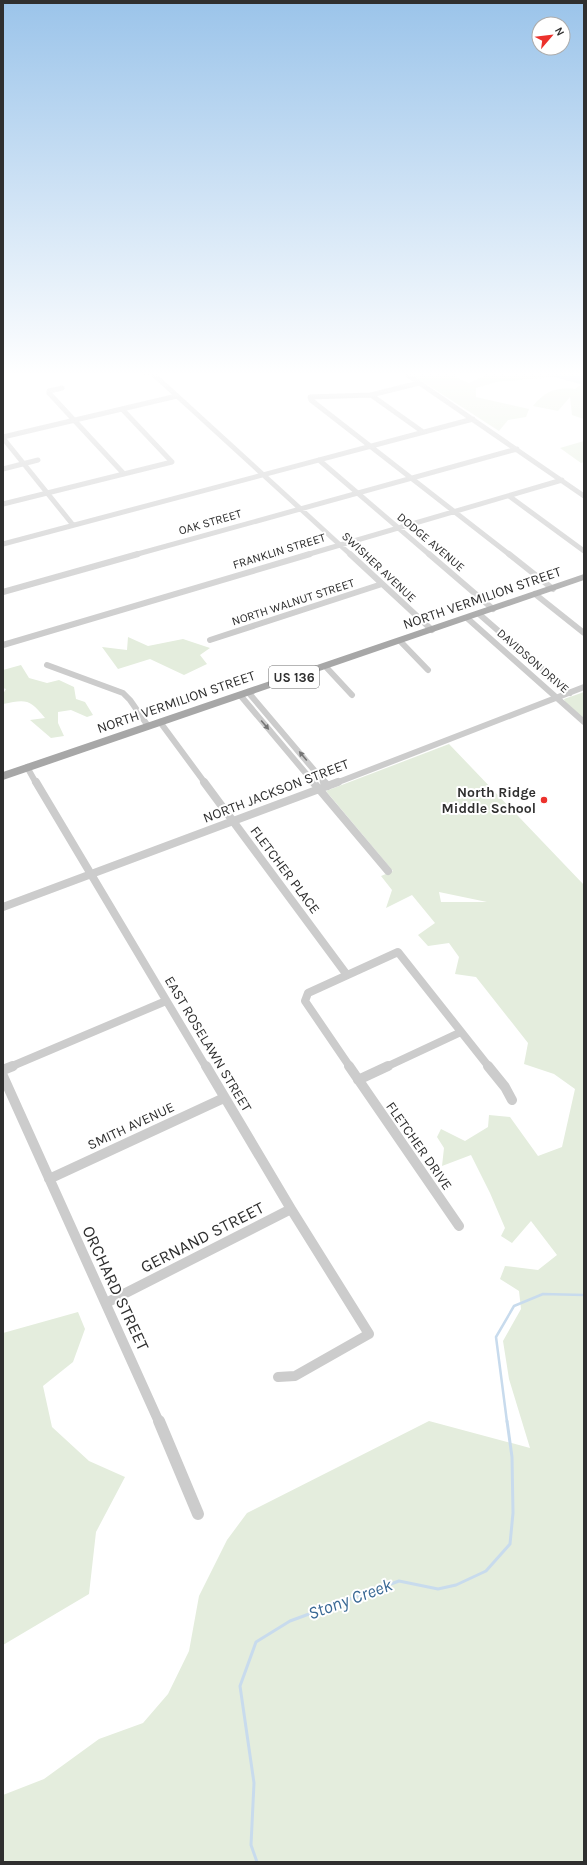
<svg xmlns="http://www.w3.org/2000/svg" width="587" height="1865" viewBox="0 0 587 1865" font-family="Karla,sans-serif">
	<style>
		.green { fill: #e4eddd; fill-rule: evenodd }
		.water { fill: #c8dbed }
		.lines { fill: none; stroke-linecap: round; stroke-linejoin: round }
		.stream-far1 { stroke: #c8dbed; stroke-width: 2.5 }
		.stream { stroke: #c8dbed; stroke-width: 3 }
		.street-far4 { stroke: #ccc; stroke-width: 5 }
		.street-far3 { stroke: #ccc; stroke-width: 6 }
		.street-far2 { stroke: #ccc; stroke-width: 8 }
		.street-far1 { stroke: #ccc; stroke-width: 10 }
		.street { stroke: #ccc; stroke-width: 12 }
		.secondary { fill: #b9b9b9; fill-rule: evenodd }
		.primary { fill: #a7a7a7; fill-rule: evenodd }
		.oneway { fill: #767676 }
		.poi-dot { fill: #ec312c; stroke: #fff; stroke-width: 1.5 }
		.labels { text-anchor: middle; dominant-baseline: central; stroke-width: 4; stroke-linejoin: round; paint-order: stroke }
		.far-street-label { font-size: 12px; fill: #2f2f2f; stroke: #fff }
		.shield { fill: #fff; stroke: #6d6d6d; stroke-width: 1 }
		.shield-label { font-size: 13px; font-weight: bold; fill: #2f2f2f }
		.street-label { font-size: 14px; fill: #2f2f2f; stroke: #fff }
		.poi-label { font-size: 14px; font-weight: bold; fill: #2f2f2f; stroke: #fff; text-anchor: end }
		.near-street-label { font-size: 17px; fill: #2f2f2f; stroke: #fff }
		.near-water-label { font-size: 18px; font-style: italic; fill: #3a6995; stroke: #fff }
	</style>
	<rect width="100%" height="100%" fill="#fff"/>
	<path class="green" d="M 415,373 L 464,373 L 455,377 L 469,383 L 486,375 L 482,373 L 545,373 L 554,377 L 496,382 L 476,388 L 476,397 L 529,409 L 526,417 L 508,420 L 499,431 L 414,376 Z
		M 582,384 L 584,385 L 584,419 L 572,415 L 570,397 L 558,411 L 533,406 C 545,391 556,387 575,389 Z
		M 584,441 L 584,462 L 581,463 L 560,448 Z
		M 128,637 L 148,646 L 183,639 L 210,648 L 200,655 L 207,664 L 184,675 L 150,659 L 118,669 L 102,647 L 127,650 Z
		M 21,665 L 29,678 L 47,683 L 59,680 L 74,687 L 76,699 L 85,702 L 93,715 L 87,717 L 71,710 L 58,712 L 58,723 L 64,736 L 51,738 L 30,720 L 45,718 C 30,699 26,699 3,704 L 3,694 L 6,689 L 3,688 L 3,670 Z
		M 584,692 L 584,719 L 565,702 L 564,699 Z
		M 449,744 L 584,885 L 584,1862 L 3,1862 L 3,1795 L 44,1779 L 99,1739 L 143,1723 L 168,1694 L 189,1651 L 199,1596 L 227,1540 L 247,1513 L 429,1421 L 530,1448 L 509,1379 L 503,1341 L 521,1309 L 519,1291 L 500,1279 L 505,1266 L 538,1270 L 557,1255 L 531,1221 L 512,1243 L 501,1236 L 505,1228 L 490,1193 L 471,1155 L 442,1166 L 444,1148 L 437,1137 L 441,1129 L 465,1141 L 488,1127 L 489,1115 L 510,1117 L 538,1156 L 562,1147 L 575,1089 L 554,1074 L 524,1064 L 528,1043 L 476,977 L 455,974 L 459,957 L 449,943 L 428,946 L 418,935 L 435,923 L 412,895 L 386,908 L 392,890 L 381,876 L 393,871 L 326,791 ZM 439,892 L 487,902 L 441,902 Z
		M 78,1312 L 85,1329 L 73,1362 L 43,1386 L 52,1427 L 89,1461 L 125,1477 L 96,1532 L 89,1594 L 3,1645 L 3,1333 Z"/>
	<path class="water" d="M 545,373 L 584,373 L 584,385 L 554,377 Z"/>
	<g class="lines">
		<path class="stream-far1" d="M 507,1422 L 496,1337 L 514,1306 L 543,1294 L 584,1295"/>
		<path class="stream" d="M 257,1862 L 251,1845 L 254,1783 L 240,1686 L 256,1642 L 290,1621 L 399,1581 L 438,1589 L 456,1585 L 486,1571 L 510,1544 L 513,1513 L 512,1457 L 507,1421"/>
		<path class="street-far4" d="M 152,373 L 351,555
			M 405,373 L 584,496
			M 419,383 L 371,395 L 310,397 L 311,400 L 510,555
			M 62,388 L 49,391 L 49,393 L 124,474
			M 371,395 L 423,432
			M 3,437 L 177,396
			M 3,438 L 73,525
			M 319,460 L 430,555
			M 3,469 L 38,460
			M 509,496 L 584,551
			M 3,504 L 172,462 L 122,409
			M 3,544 L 473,419
			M 134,555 L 517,449
			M 306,555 L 562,480"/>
		<path class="street-far3" d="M 350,554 L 432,630
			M 429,554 L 493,609
			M 509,554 L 553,589
			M 3,592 L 138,554
			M 535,594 L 584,633
			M 479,614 L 570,693
			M 467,618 L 584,722
			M 210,640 L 382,584
			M 400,641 L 428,670
			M 3,645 L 310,554
			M 47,665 L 123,693 L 130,700 L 148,726
			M 326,667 L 352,695
			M 248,692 L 325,783
			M 240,695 L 314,783
			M 160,722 L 205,783
			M 27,767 L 36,783
			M 336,783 L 584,687"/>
		<path class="street-far2" d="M 36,782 L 206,1067
			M 204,782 L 347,975
			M 313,782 L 388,871
			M 324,782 L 328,786
			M 3,907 L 338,782
			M 10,1067 L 166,1001
			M 350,1067 L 305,1001 L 308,993 L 398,952 L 489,1067
			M 386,1067 L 461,1032"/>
		<path class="street-far1" d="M 206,1066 L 291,1209 L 369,1334 L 295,1376 L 278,1377
			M 349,1066 L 459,1226
			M 488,1066 L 505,1087 L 512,1100
			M 3,1070 L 13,1066
			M 3,1076 L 159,1422
			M 358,1080 L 388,1066
			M 49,1179 L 224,1098
			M 106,1303 L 291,1209"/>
		<path class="street" d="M 159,1421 L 198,1514"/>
		<path class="secondary" d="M 139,373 L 157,373 C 153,376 143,376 139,373 Z"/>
		<path class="primary" d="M 584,574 L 584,580 L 3,780 L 3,772 Z"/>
	</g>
	<defs><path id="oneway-solid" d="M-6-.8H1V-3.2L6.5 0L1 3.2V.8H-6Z"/></defs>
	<g class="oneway">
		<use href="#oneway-solid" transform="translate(265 725) rotate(50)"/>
		<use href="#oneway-solid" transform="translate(303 756) rotate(-130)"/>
	</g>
	<linearGradient id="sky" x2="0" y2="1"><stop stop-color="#9bc4ea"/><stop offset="0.59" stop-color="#fff"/><stop offset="1" stop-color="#fff" stop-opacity="0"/></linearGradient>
	<rect width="587" height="634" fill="url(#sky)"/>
	<circle class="poi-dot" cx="544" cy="800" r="4"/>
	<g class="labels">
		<g class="far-street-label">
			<text transform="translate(210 522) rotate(-16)">OAK STREET</text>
			<text transform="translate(431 542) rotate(40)">DODGE AVENUE</text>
			<text transform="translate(279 551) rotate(-17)">FRANKLIN STREET</text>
			<text transform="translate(379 567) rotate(43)">SWISHER AVENUE</text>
			<text transform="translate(293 602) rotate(-18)">NORTH WALNUT STREET</text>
			<text transform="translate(533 661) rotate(41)">DAVIDSON DRIVE</text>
		</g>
		<rect class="shield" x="269" y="666" width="50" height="22" rx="3"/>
		<g class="shield-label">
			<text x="294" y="677">US 136</text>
		</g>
		<g class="street-label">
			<text transform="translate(482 598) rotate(-19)">NORTH VERMILION STREET</text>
			<text transform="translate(176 702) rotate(-19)">NORTH VERMILION STREET</text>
			<text transform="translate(276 791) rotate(-21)">NORTH JACKSON STREET</text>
			<text transform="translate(285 870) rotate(53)">FLETCHER PLACE</text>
			<text transform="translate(208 1044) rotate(59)">EAST ROSELAWN STREET</text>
			<text transform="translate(131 1126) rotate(-25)">SMITH AVENUE</text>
			<text transform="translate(419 1146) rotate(55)">FLETCHER DRIVE</text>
		</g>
		<g class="poi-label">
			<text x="536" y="792">North Ridge<tspan x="536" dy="16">Middle School</tspan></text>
		</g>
		<g class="near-street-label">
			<text transform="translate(202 1237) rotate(-27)">GERNAND STREET</text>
			<text transform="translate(116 1288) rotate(65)">ORCHARD STREET</text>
		</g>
		<g class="near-water-label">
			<text transform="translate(350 1599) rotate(-20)">Stony Creek</text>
		</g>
	</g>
	<rect width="587" height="1865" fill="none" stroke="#2f2f2f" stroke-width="8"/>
	<g transform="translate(551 36) rotate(62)"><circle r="19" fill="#ffffff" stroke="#acacac"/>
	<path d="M0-3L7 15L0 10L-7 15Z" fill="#ec312c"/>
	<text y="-6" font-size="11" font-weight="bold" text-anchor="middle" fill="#2f2f2f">N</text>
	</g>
</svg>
